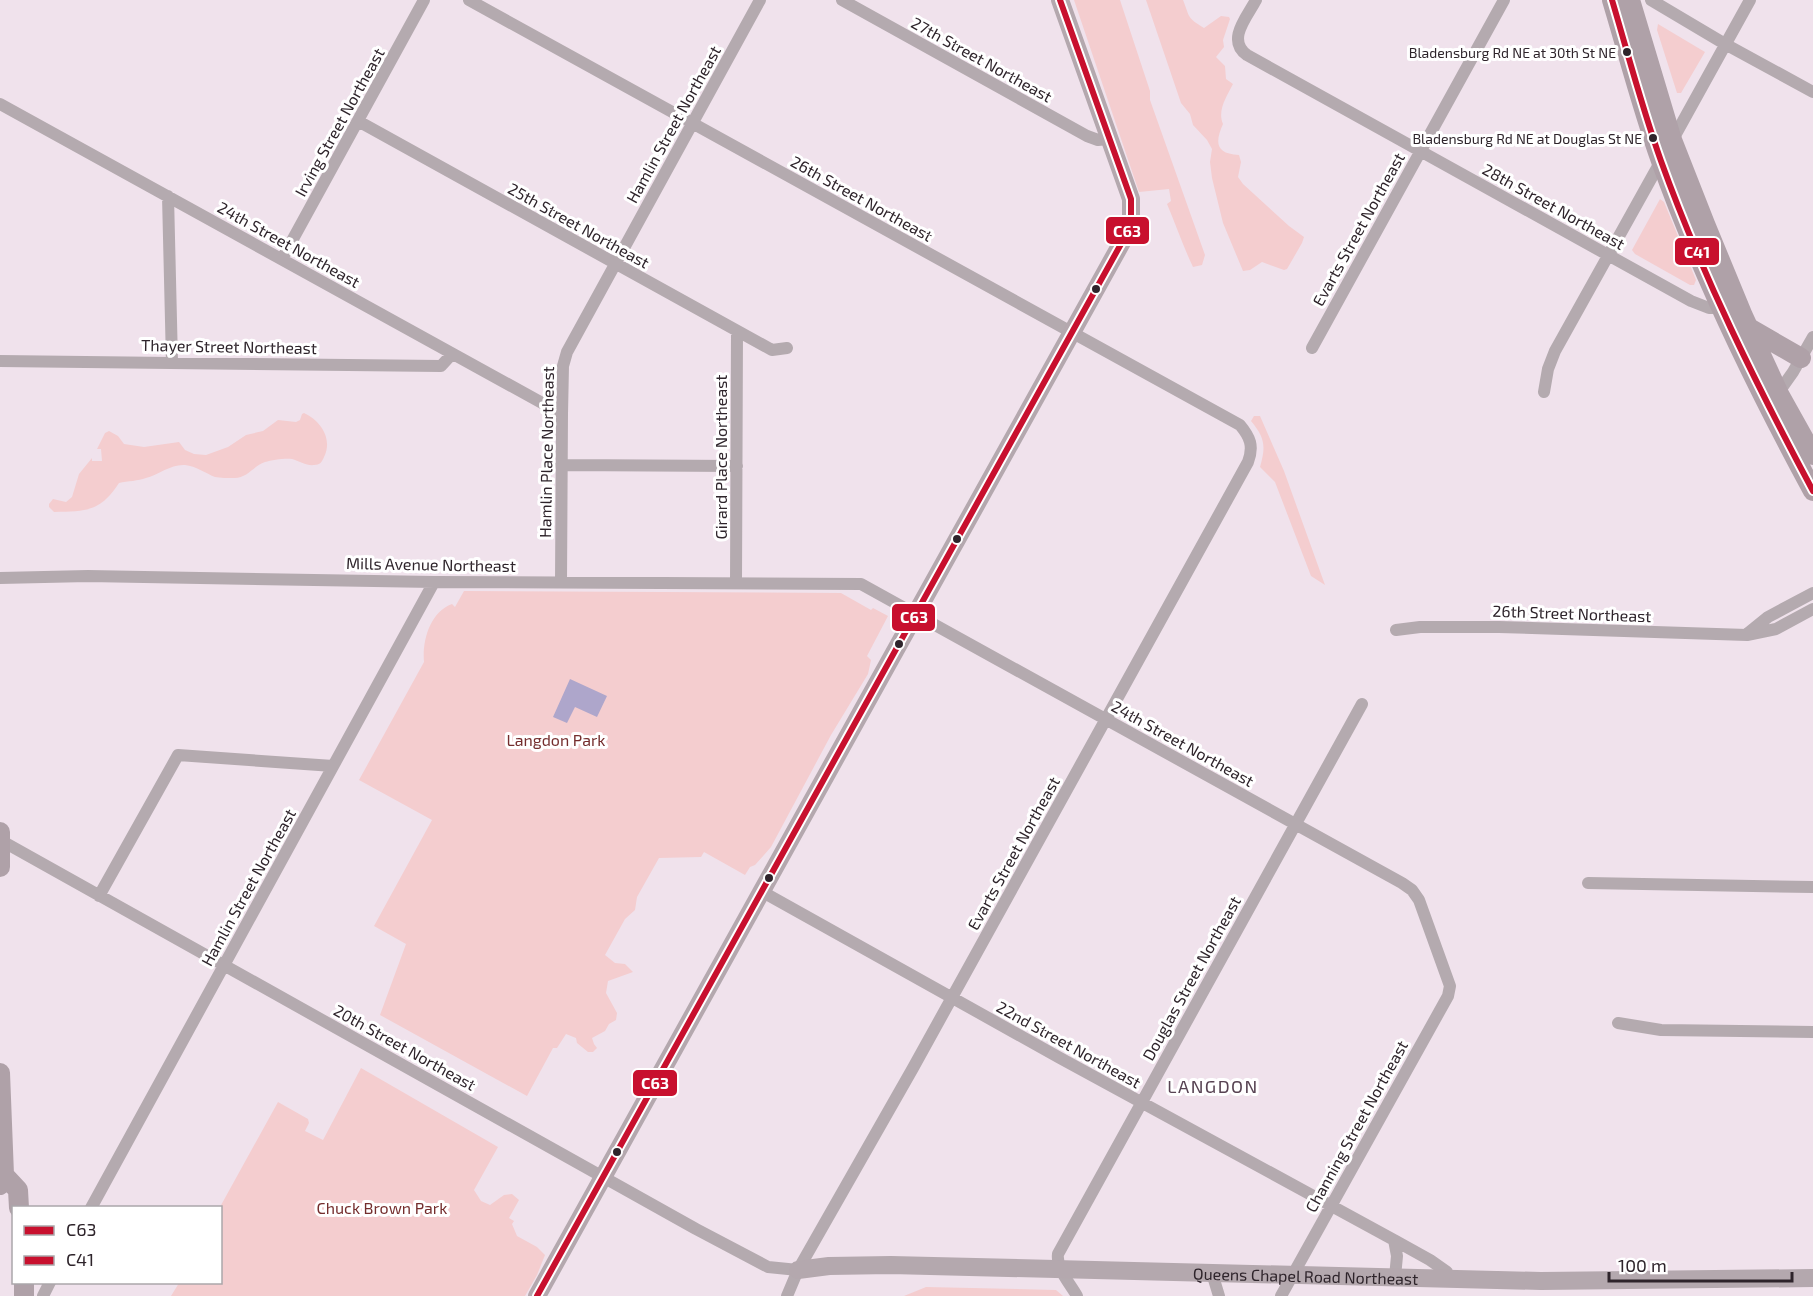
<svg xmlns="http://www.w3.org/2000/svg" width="1813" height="1296" viewBox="0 0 1813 1296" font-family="'Exo 2',sans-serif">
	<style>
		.green { fill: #f4cdcf }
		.water { fill: #aea6cb }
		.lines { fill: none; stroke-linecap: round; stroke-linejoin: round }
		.street { stroke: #b4aaaf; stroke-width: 12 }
		.secondary { stroke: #b4a8ae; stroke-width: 18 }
		.primary { stroke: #afa1a8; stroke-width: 20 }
		.bus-1-casing { stroke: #fff; stroke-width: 10 }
		.bus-2-casing { stroke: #fff; stroke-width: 10 }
		.bus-1 { stroke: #c8102e; stroke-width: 6 }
		.bus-2 { stroke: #c8102e; stroke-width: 6 }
		.bus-dot { fill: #2e242b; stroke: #fff; stroke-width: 2 }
		.labels { text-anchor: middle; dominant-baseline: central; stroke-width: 6; stroke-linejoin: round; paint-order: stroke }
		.bus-label { font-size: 14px; fill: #2e242b; stroke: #fff; text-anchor: end }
		.street-label { font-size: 16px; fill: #2e242b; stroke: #fff }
		.park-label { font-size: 16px; fill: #742d2d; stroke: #fff }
		.neighbourhood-label { font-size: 18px; letter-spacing: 1.5px; fill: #584353; stroke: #fff }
		.line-badge { stroke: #fff; stroke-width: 2 }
		.badge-label { font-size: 16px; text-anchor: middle; font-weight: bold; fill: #fff }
	</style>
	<rect width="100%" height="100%" fill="#f0e2ec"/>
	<path class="green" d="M 1074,0 L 1120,0 L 1150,91 L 1150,100 L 1205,255 L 1202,265 L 1193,267 C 1183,246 1176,225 1167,204 L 1171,201 L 1169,189 L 1139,192 Z
		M 1146,0 L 1183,0 C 1190,17 1186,17 1204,28 L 1221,16 L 1229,17 L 1230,19 L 1223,40 L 1224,47 L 1216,57 L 1225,66 L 1226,79 L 1233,84 C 1227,96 1217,110 1223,124 C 1215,142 1215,154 1239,155 L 1241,162 L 1238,177 L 1243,184 L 1289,226 L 1304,237 L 1302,243 L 1287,269 L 1284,270 L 1262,262 L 1250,270 L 1243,271 L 1223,223 L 1212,178 L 1210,162 L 1212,149 L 1207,140 L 1193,125 L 1190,114 L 1181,103 Z
		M 1658,24 L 1705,52 L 1681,93 L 1677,93 L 1657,30 Z
		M 1660,199 L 1664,202 L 1696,280 L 1694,285 L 1690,285 L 1635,254 L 1632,250 Z
		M 304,413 C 321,421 333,439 324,457 C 322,462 320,465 314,465 C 307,466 299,461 292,459 C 285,458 272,460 265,462 C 253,466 247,479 233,478 C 228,478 220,478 215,477 C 205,473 196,466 185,465 C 171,464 160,474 146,478 C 138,481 128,481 119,483 C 100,512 87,511 54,512 L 49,507 L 49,504 L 53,499 L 66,502 L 72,497 L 79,474 L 92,458 L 92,461 L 102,461 L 101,449 L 97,449 L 105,433 L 109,431 L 118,436 L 124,444 L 144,447 L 179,442 L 185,450 L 194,454 L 206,455 L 228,447 L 246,435 L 263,431 L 278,420 L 296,422 L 300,420 L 302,414 Z
		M 1254,416 L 1260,416 L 1284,471 L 1325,585 L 1311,576 L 1275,482 L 1260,467 C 1266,446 1265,438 1251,421 Z
		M 464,591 L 841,593 L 871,610 L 873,608 L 888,616 L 867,656 L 871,660 L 868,674 L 831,735 L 771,847 L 755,865 L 750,867 L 745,875 L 704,852 L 701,857 L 659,858 L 637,897 L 635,910 L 625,919 L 605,955 L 615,963 L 625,964 L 633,972 L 608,981 L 606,993 L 617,1013 L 616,1020 L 609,1024 L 605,1031 L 592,1038 L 594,1044 L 597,1048 L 593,1052 L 588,1052 L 577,1043 L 576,1038 L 566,1034 L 557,1048 L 553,1048 L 527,1096 L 380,1015 L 406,944 L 374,926 L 432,820 L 359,780 L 424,662 C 422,641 430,612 452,604 L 455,607 Z
		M 361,1068 L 498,1147 L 474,1190 L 481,1201 L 490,1205 L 504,1195 L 512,1194 L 519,1200 L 509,1218 L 514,1221 L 512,1224 L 517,1236 L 537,1247 L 545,1255 L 537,1275 L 525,1296 L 171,1296 L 179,1283 L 220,1282 L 220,1207 L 278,1102 L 308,1119 L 309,1123 L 305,1131 L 323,1140 Z
		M 926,1287 L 1056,1290 L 1063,1296 L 904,1296 Z"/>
	<path class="water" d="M 570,679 L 607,696 L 597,717 L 575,707 L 567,723 L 553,717 Z"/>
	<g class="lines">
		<path class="street" d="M 469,0 L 1240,425 C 1250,437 1254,446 1248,462 L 913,1068 L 798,1270 L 787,1296
			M 842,0 L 1087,136 L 1098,140 L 1108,139
			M 1256,0 C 1247,17 1226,40 1247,55 L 1691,301 L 1709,308 L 1726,308
			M 1651,0 L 1725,44 L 1813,92
			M 0,104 L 562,414
			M 358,121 L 772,350 L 787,348
			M 1672,141 L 1750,0
			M 168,196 L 172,362
			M 282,259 L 424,0
			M 1312,348 L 1504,0
			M 0,361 L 441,366 L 452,354
			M 1544,392 L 1548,369 L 1555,351 L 1662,159
			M 1776,396 L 1793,372 L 1813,337
			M 561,465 L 737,466
			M 0,578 L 88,576 L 434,582 L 861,584 L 1402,883 L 1412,890 L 1419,900 L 1450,986 L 1448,996 L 1281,1296
			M 561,582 L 562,414 L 563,366 L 567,352 L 760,0
			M 736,583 L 737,331
			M 1396,630 L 1420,627 L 1499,627 L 1747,635 L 1776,629 L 1813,609
			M 1747,634 L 1768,617 L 1813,593
			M 0,840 L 696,1229 L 768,1267 L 798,1270
			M 1588,883 L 1813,887
			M 761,891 L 1060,1058 L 1394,1240 L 1397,1256 L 1395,1277
			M 99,896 L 178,755 L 333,766
			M 1618,1023 L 1661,1030 L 1813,1032
			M 91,1208 L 434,582
			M 1394,1240 L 1430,1260 L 1447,1272
			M 1212,1273 L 1219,1296
			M 43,1296 L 50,1282
			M 1077,1296 C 1070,1283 1056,1269 1058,1254 L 1362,704"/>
		<g class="secondary">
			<path id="s1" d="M 798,1270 L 829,1266 L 891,1265 L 1541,1281 L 1813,1278"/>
			<path d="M 537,1296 L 1126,235 L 1131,220 L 1131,199 L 1060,0"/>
		</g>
		<path class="primary" d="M 1612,0 C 1628,53 1642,108 1661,161 C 1702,275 1755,384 1813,491
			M 1630,0 L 1672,140 L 1705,224 L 1743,316 L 1779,394 L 1813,455
			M 1749,328 L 1801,358
			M 0,832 L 0,867
			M 0,1073 L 4,1175 L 0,1185
			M 4,1175 L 18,1190 L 19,1208
			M 24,1282 L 24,1296"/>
		<defs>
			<path id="bus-1" d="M 537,1296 L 1126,235 L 1131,220 L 1131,199 L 1060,0"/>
			<path id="bus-2" d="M 1612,0 C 1628,54 1642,108 1661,161 C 1702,275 1756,384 1813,491"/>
		</defs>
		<use href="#bus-1" class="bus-1-casing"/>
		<use href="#bus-2" class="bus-2-casing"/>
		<use href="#bus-1" class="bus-1"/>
		<use href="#bus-2" class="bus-2"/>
	</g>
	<g class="bus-dot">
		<circle cx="1627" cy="52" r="5"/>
		<circle cx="1653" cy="138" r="5"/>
		<circle cx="1096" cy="289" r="5"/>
		<circle cx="957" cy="539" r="5"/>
		<circle cx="899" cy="644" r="5"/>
		<circle cx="769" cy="878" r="5"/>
		<circle cx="617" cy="1152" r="5"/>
	</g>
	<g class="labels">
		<g class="bus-label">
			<text x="1616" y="52">Bladensburg Rd NE at 30th St NE</text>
			<text x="1642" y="138">Bladensburg Rd NE at Douglas St NE</text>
		</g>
		<g class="street-label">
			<text transform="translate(982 59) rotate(29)">27th Street Northeast</text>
			<text transform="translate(339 122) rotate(-61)">Irving Street Northeast</text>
			<text transform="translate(673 124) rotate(-61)">Hamlin Street Northeast</text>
			<text transform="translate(862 198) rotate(29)">26th Street Northeast</text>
			<text transform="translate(1554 206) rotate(29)">28th Street Northeast</text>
			<text transform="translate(579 225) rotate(29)">25th Street Northeast</text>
			<text transform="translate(1358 229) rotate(-61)">Evarts Street Northeast</text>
			<text transform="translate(289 244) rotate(29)">24th Street Northeast</text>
			<text transform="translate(229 346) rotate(1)">Thayer Street Northeast</text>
			<text transform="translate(546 452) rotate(-89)">Hamlin Place Northeast</text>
			<text transform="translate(720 457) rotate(-90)">Girard Place Northeast</text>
			<text transform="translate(431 564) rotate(1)">Mills Avenue Northeast</text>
			<text transform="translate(1572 613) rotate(2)">26th Street Northeast</text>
			<text transform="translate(1183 743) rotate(29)">24th Street Northeast</text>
			<text transform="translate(1013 853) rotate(-61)">Evarts Street Northeast</text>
			<text transform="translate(248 887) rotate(-61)">Hamlin Street Northeast</text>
			<text transform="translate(1191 978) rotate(-61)">Douglas Street Northeast</text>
			<text transform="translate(1069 1044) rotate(29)">22nd Street Northeast</text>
			<text transform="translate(405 1047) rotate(29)">20th Street Northeast</text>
			<text transform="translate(1356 1126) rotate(-61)">Channing Street Northeast</text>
			<text stroke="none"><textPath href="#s1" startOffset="508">Queens Chapel Road Northeast</textPath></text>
		</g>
		<g class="park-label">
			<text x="556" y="739">Langdon Park</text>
			<text x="382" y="1207">Chuck Brown Park</text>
		</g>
		<g class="neighbourhood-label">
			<text x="1213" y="1086">LANGDON</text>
		</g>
	</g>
	<g class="line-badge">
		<rect x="1105" y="216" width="45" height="29" rx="6" fill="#c8102e"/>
		<rect x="1674" y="237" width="46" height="29" rx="6" fill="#c8102e"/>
		<rect x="891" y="603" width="45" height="29" rx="6" fill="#c8102e"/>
		<rect x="632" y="1069" width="46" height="28" rx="6" fill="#c8102e"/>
	</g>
	<g class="badge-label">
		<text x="1127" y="237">C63</text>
		<text x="1697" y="258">C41</text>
		<text x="914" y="623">C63</text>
		<text x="655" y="1089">C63</text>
	</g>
	<rect x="12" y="1206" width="210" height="78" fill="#ffffff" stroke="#aba7aa" stroke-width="1.5"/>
	<rect x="24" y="1226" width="30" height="9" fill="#c8102e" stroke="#aba7aa" stroke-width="1.5"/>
	<text x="66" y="1236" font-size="18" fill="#2e242b">C63</text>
	<rect x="24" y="1256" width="30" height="9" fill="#c8102e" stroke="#aba7aa" stroke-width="1.5"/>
	<text x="66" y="1266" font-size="18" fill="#2e242b">C41</text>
	<path d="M1609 1272v9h183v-9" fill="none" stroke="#2e242b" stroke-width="3"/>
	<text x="1618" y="1272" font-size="18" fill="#2e242b" stroke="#ffffff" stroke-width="4.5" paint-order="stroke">100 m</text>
</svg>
